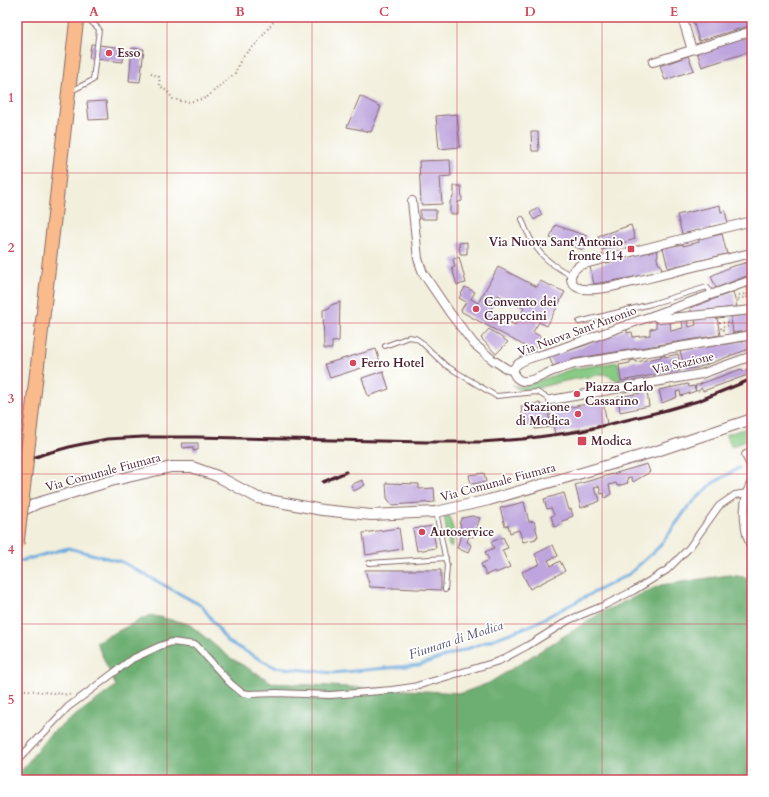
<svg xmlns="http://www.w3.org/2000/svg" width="769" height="797" viewBox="0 0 769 797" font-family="Cardo,serif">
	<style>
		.green { fill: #87cb85; stroke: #687558 }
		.forest { fill: #6daf72; stroke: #5c674e }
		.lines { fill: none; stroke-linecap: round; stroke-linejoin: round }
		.stream { stroke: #6ba9dd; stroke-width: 3 }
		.building { fill: #bea5dd; fill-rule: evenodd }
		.service-casing { stroke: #856869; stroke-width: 6 }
		.pedestrian-casing { stroke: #856869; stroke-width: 8 }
		.minor-casing { stroke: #856869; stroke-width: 10 }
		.tertiary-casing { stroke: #856869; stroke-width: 12 }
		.primary-casing { stroke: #856869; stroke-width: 15 }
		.path { stroke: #856869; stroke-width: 2; stroke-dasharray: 1 3; stroke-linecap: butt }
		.service { stroke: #fff; stroke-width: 4 }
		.pedestrian { stroke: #fff; stroke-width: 6 }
		.minor { stroke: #fff; stroke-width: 8 }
		.tertiary { stroke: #fff; stroke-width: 10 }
		.primary { stroke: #fabb8c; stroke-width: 13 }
		.rail { stroke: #4a1f2b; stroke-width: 3 }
		.primary-bridge-casing { stroke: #856869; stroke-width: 15; stroke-linecap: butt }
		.primary-bridge { stroke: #fabb8c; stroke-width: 13 }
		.grid { fill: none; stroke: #d1495b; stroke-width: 1; stroke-opacity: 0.55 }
		.poi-dot { fill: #d1495b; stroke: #fff; stroke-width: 1.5 }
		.labels { text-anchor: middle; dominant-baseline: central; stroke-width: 3.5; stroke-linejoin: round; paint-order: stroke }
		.poi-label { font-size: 12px; font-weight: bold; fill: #4a1f2b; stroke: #fff; text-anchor: start }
		.street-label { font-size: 12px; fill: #4a1f2b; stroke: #fff }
		.water-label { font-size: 13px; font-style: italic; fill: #575672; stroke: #fff }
		.neatline { fill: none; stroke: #d1495b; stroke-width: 1.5 }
		.grid-label { font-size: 13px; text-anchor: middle; font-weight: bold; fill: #d1495b }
	</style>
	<rect width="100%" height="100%" fill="#fff"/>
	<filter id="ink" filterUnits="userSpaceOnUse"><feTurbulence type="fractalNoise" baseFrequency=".025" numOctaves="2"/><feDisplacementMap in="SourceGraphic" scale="8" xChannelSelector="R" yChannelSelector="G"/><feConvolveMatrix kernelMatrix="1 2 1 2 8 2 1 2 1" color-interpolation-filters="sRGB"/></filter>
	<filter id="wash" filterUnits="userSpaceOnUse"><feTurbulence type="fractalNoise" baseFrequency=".012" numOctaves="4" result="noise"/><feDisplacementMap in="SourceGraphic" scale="16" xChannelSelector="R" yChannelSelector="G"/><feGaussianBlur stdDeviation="0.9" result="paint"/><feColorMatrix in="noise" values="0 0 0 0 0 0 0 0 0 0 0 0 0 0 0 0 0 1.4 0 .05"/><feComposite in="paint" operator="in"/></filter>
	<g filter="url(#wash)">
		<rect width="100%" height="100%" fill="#f2efdc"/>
		<path class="green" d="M 618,362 L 621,381 C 614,380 611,376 604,374 L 565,381 L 529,390 L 520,390 L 512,385 L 522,387 L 572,369 Z
			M 752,426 L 752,437 L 732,447 L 725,435 Z
			M 449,515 C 452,526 457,537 451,547 L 449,546 L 444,516 Z"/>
		<path class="forest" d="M 729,575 L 752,578 L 752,780 L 17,780 L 17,776 L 50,734 L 116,686 L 96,642 L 150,615 L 189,624 L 229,657 L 273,683 L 462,693 L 489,683 L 604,611 L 661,585 Z"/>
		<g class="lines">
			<path class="stream" d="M 17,562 L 68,548 L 122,562 L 202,606 L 227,641 L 274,667 L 333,673 L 419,665 L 461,651 L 532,625 L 629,574 L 659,547 L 688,507 L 713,483 L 739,468"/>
		</g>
		<g id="blocks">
			<path class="building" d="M 692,17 L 752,17 L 752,25 L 699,41 Z
				M 752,35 L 752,51 L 702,67 L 697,52 Z
				M 91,44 L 124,48 L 123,62 L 89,58 Z
				M 132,48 L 144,49 L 140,82 L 129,81 Z
				M 688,56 L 694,70 L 665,80 L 660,66 Z
				M 360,96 L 381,107 L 371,132 L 347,127 Z
				M 106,101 L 108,119 L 89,120 L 87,102 Z
				M 457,114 L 460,147 L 439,149 L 436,116 Z
				M 531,132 L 538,132 L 539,151 L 532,151 Z
				M 450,160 L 451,176 L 440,177 L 442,204 L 421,205 L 419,161 Z
				M 454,186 L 461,186 L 462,201 L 458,202 L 458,214 L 450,214 L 450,202 L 454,195 Z
				M 720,205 L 721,212 L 725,211 L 728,223 L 710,227 L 713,236 L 722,234 L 727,254 L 668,268 L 663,248 L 683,244 L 683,246 L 699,242 L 699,239 L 707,237 L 704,229 L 682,234 L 677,215 Z
				M 538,208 L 542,215 L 534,220 L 530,213 Z
				M 420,210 L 436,210 L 436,219 L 420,219 Z
				M 555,225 L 587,236 L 583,250 L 550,238 Z
				M 631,225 L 635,239 L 602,250 L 598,236 Z
				M 467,242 L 467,254 L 460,254 L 459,243 Z
				M 657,250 L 658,255 L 657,257 L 658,263 L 661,265 L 662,271 L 629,278 L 594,284 L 590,267 Z
				M 459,257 L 466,283 L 457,285 L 452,268 L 455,267 L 453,259 Z
				M 752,261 L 752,274 L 716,288 L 711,276 L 730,267 Z
				M 498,267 L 537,287 L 540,281 L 565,292 L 547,326 L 539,322 L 533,332 L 541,337 L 534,351 L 462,312 L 461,310 L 466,302 L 459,298 L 465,287 L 475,292 L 471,299 L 478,303 ZM 498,295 L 524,308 L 515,325 L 490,311 Z
				M 752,286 L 752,306 L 751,306 L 747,287 Z
				M 733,292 L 737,307 L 692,312 L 690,308 Z
				M 340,302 L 339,341 L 332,342 L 332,349 L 324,349 L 323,310 L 329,308 L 331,305 Z
				M 752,314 L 752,330 L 733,333 L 731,317 Z
				M 717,318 L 720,335 L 585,357 L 575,359 L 553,366 L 549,357 L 583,346 L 627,329 L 627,333 L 632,332 L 633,337 L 650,335 L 650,329 L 656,328 L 656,321 L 670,321 L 671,331 L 683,328 L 682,320 L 687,320 L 689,327 L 696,325 L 695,319 Z
				M 489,329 L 508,342 L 496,354 L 481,338 Z
				M 752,340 L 752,348 L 697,368 L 685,369 L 680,351 Z
				M 376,349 L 380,362 L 330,378 L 325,364 Z
				M 678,354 L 681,370 L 621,381 L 619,365 L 630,363 L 630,361 L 635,360 L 636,362 L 661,357 L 660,356 L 665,355 L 665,357 Z
				M 752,368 L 752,373 L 745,376 L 703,391 L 701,388 L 699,391 L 697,391 L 695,389 L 696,391 L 681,396 L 680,391 L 676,392 L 677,397 L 662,403 L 659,390 L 688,384 L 689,387 L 694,386 L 695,389 L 696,385 L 700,385 L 700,384 L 741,369 L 743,371 Z
				M 383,371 L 389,389 L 368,396 L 362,378 Z
				M 647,392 L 649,406 L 620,412 L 618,397 Z
				M 603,401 L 607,424 L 555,434 L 550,411 Z
				M 540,403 L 542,413 L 548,412 L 551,427 L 535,429 L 534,424 L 524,426 L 521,406 Z
				M 182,443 L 198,443 L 198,450 L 193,451 L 193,447 L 183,448 Z
				M 647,464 L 650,472 L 633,482 L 631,477 L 627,478 L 628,483 L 617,486 L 616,483 L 609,485 L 611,494 L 605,498 L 604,493 L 601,494 L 599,486 L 594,487 L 596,494 L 598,494 L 600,501 L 581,508 L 575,485 Z
				M 484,473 L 486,482 L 471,484 L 469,475 Z
				M 362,480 L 365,485 L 354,491 L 351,485 Z
				M 386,483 L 419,484 L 419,489 L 434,488 L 435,502 L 392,505 L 387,498 Z
				M 564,493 L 569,510 L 571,509 L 573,516 L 568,518 L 568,519 L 562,521 L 563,524 L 554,527 L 551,516 L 554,515 L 551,508 L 547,509 L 544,499 Z
				M 524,502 L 529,522 L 534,521 L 538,537 L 536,537 L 536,539 L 523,542 L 519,530 L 510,533 L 508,525 L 505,526 L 500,508 Z
				M 472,516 L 480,518 L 473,537 L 469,536 L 467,542 L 471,545 L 468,553 L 457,548 L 462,532 L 459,531 L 461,524 L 459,523 L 462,518 Z
				M 432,526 L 436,548 L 417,551 L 413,529 Z
				M 399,528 L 402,549 L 366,555 L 363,533 Z
				M 503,537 L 508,548 L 502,550 L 510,567 L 496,573 L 495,571 L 486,575 L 481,564 L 489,560 L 485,552 L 494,548 L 491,542 Z
				M 553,545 L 558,556 L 548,560 L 551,566 L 560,561 L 565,571 L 530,589 L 522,572 L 540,564 L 535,554 Z
				M 365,570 L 441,570 L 441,590 L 370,587 Z"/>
		</g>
	</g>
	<g filter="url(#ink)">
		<use href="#blocks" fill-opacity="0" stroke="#856869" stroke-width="1"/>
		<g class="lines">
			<defs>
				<path id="service" d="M 71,91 L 93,80 L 99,29 L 86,17
					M 522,219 C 531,246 545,263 571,275
					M 579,322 L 651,304 L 707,287 L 712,294
					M 385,346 L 409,337 L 415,338 L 420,341 L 445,365 L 496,396 L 537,392 L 551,400
					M 436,512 L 447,566 L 445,590
					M 369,563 L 446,558"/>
				<path id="pedestrian" d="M 17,761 L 68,707 L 83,696 L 132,659 L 160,646 L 172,642 L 196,645 L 230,683 L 242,693 L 249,694 L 277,693 L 331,695 L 392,690 L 413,687 L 499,661 L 527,646 L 569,620 L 605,605 L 633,591 L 667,570 L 689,548 L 719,506 L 735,495 L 747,493"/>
				<path id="minor" d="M 682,17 L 692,50
					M 653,62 L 752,31
					M 412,201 L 418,259 L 423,273 L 450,313 L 474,344 L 493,360 L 507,369 L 514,371
					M 752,221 L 580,265 C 576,268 570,272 571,279 C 572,285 578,289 584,289 C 600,291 628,283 645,279 C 680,270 716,261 752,253
					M 752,280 L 554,351 C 543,355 527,357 518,364 C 508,371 517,383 527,381 C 536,380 545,374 553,371 C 560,368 568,366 575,364 L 752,335
					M 655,316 L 660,319 L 752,310
					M 551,400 L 701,374 L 752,356
					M 752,452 L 746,455 L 752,467
					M 752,482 C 750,486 748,490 747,494 C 743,508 744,534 752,547"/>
				<path id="tertiary" d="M 17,513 L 38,503 L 111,481 L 171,467 L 192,467 L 217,476 L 258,498 L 322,510 L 371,515 L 436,512 L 489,500 L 660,450 L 752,419"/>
				<path id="primary" d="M 44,308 L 77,17"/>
			</defs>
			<use href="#service" class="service-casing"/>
			<use href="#pedestrian" class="pedestrian-casing"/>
			<use href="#minor" class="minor-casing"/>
			<use href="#tertiary" class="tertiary-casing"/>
			<use href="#primary" class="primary-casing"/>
			<path class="path" d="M 151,73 L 159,77 L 160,86 L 167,91 L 173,99 L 186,102 L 194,101 L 206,98 L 235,73 L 242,57 L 257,43 L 277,17
				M 739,295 L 747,294 L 748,297 L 737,299 L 738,303 L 739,303
				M 720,322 L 720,323 L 730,322 L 730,325 L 721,327 L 721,330 L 726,329
				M 17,689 L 71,695"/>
			<use href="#service" class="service"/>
			<use href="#pedestrian" class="pedestrian"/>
			<use href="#minor" class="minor"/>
			<use href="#tertiary" class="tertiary"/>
			<use href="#primary" class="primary"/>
			<path class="rail" d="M 17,464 L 44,454 L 73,446 L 107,439 L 143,437 L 197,437 L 427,442 L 481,442 L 523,439 L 582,431 L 663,411 L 698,401 L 752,379
				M 323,482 L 346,472"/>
			<defs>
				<path id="primary-bridge" d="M 17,544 L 44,308"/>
			</defs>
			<use href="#primary-bridge" class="primary-bridge-casing"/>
			<use href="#primary-bridge" class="primary-bridge"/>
		</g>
	</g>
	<path class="grid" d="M 167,17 L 167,780M 312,17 L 312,780M 457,17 L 457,780M 602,17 L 602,780M 17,173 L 752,173M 17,323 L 752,323M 17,474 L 752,474M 17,624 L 752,624"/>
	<g class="poi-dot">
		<circle cx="109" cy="53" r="4"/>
		<rect x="627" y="245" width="8" height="8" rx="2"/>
		<circle cx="476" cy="309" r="4"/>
		<circle cx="353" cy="363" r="4"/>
		<circle cx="577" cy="394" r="4"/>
		<circle cx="578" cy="414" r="4"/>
		<rect x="577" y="436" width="10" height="10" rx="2"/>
		<circle cx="422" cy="532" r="4"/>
	</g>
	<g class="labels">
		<g class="poi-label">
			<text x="117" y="53">Esso</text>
			<text x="623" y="242" text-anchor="end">Via Nuova Sant'Antonio<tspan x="623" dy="14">fronte 114</tspan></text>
			<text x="484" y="302">Convento dei<tspan x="484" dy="14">Cappuccini</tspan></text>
			<text x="361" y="363">Ferro Hotel</text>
			<text x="585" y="387">Piazza Carlo<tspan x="585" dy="14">Cassarino</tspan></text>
			<text x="570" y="407" text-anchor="end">Stazione<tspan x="570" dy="14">di Modica</tspan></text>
			<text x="591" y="441">Modica</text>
			<text x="430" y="532">Autoservice</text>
		</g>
		<g class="street-label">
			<text transform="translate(577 331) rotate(-20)">Via Nuova Sant'Antonio</text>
			<text transform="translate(683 363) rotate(-13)">Via Stazione</text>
			<text transform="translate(103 472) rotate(-15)">Via Comunale Fiumara</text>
			<text transform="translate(498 482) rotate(-15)">Via Comunale Fiumara</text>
		</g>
		<g class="water-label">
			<text transform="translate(456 640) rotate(-18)">Fiumara di Modica</text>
		</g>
	</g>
	<rect width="769" height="797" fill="none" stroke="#fff" stroke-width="44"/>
	<rect x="22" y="22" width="725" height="753" class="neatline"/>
	<g class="grid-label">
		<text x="94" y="16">A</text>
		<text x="240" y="16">B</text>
		<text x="384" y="16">C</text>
		<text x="530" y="16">D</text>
		<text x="674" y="16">E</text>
		<text x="11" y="102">1</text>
		<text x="11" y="252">2</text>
		<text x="11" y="403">3</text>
		<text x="11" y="554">4</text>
		<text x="11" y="704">5</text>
	</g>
</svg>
